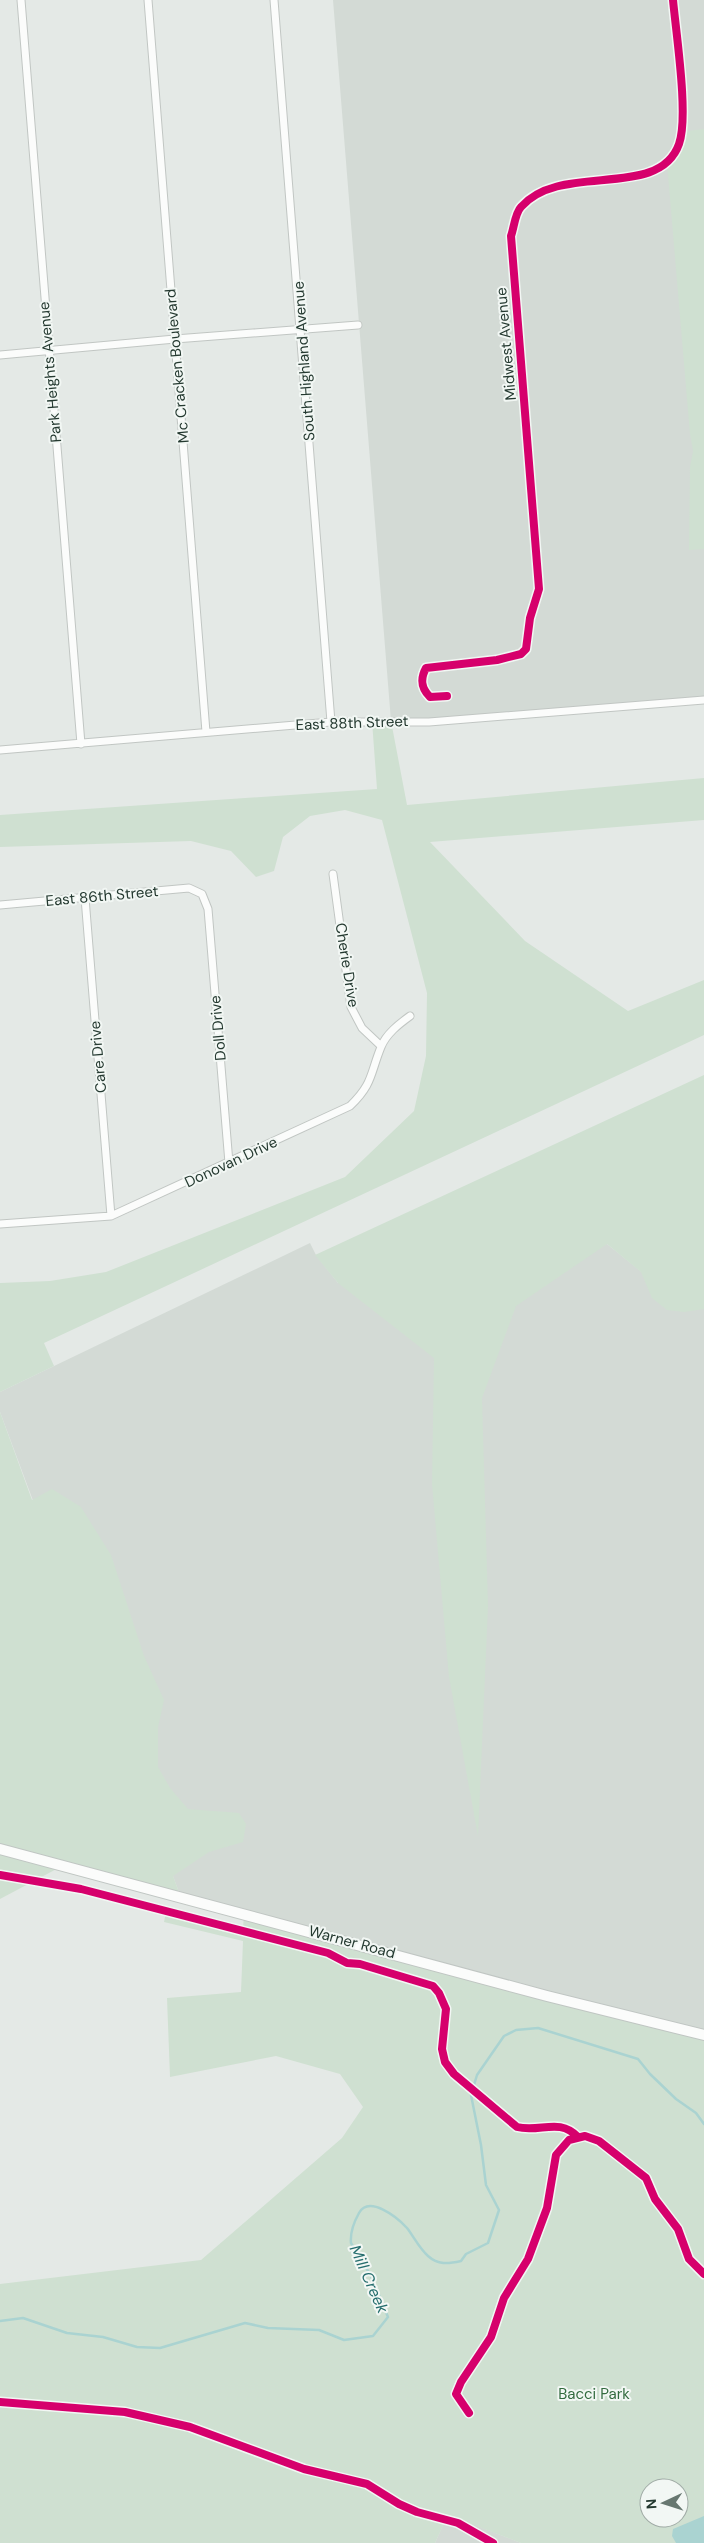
<svg xmlns="http://www.w3.org/2000/svg" width="704" height="2543" viewBox="0 0 704 2543" font-family="'DM Sans',sans-serif">
	<style>
		.built { fill: #d3dad5 }
		.green { fill: #cfe0d1; fill-rule: evenodd }
		.water { fill: #aad3d1 }
		.lines { fill: none; stroke-linecap: round; stroke-linejoin: round }
		.stream { stroke: #aad3d1; stroke-width: 2.5 }
		.minor-casing { stroke: #c1c6c3; stroke-width: 9 }
		.secondary-casing { stroke: #c0c6c3; stroke-width: 12 }
		.minor { stroke: #fbfcfb; stroke-width: 7 }
		.secondary { stroke: #fbfcfb; stroke-width: 10 }
		.cycleway-casing { stroke: #f2f7f4; stroke-width: 11 }
		.cycleway { stroke: #d6006c; stroke-width: 8 }
		.labels { text-anchor: middle; dominant-baseline: central; stroke-width: 4; stroke-linejoin: round; paint-order: stroke }
		.street-label { font-size: 15px; fill: #243930; stroke: #f2f7f4 }
		.park-label { font-size: 15px; fill: #336b3f; stroke: #f2f7f4 }
		.water-label { font-size: 16px; font-style: italic; fill: #266e6e; stroke: #f2f7f4 }
	</style>
	<rect width="100%" height="100%" fill="#e4e9e6"/>
	<path class="built" d="M 333,0 L 704,0 L 704,700 L 429,722 L 391,721 Z
		M 555,1202 L 659,1286 L 704,1276 L 704,2035 L 180,1895 L 0,1412 L 0,1392 L 310,1243 L 316,1255 L 338,1283 Z
		M 448,2514 L 521,2543 L 435,2543 Z"/>
	<path class="green" d="M 704,129 L 704,549 L 689,550 L 690,467 L 693,451 L 690,434 L 667,163 L 679,145 L 680,132 Z
		M 372,721 L 391,721 L 407,805 L 704,778 L 704,820 L 430,842 L 525,941 L 628,1011 L 704,980 L 704,1035 L 44,1343 L 54,1366 L 0,1392 L 0,1283 L 50,1281 L 106,1272 L 345,1177 L 414,1111 L 426,1056 L 427,993 L 382,820 L 345,810 L 310,816 L 283,837 L 274,871 L 256,877 L 231,851 L 191,841 L 0,847 L 0,815 L 377,789 Z
		M 704,1075 L 704,1309 L 684,1312 L 667,1310 L 652,1298 L 641,1272 L 607,1244 L 516,1306 L 482,1398 L 488,1606 L 478,1836 L 449,1677 L 432,1484 L 434,1358 L 338,1283 L 315,1255 Z
		M 0,1412 L 32,1500 L 52,1489 L 81,1507 L 111,1555 L 144,1656 L 164,1700 L 158,1727 L 158,1767 L 170,1788 L 188,1809 L 239,1813 L 246,1824 L 243,1842 L 209,1852 L 173,1876 L 180,1895 L 64,1865 L 0,1899 Z
		M 166,1912 L 243,1930 L 244,1913 L 704,2035 L 704,2543 L 521,2543 L 448,2515 L 435,2543 L 0,2543 L 0,2284 L 201,2260 L 342,2138 L 363,2107 L 340,2074 L 276,2056 L 170,2077 L 167,1998 L 241,1992 L 243,1941 L 164,1922 ZM 649,2488 L 679,2488 L 679,2518 L 649,2518 Z"/>
	<path class="water" d="M 704,2516 L 704,2543 L 676,2543 L 672,2536 L 673,2529 Z"/>
	<g class="lines">
		<path class="stream" d="M 0,2321 L 23,2318 L 67,2333 L 103,2337 L 137,2347 L 160,2348 L 245,2323 L 268,2328 L 319,2330 L 344,2340 L 373,2336 L 388,2317 L 371,2276 L 351,2243 C 350,2233 354,2222 359,2213 C 369,2195 397,2217 407,2228 C 414,2237 419,2248 428,2256 C 438,2265 448,2264 461,2261 L 466,2254 L 488,2243 L 499,2210 L 486,2185 L 481,2145 L 471,2095 L 477,2075 L 504,2036 L 516,2030 L 538,2028 L 638,2059 L 650,2074 L 676,2099 L 696,2113 L 704,2124"/>
		<defs>
			<path id="minor" d="M 21,0 L 81,744
				M 148,0 L 206,732
				M 274,0 L 331,722
				M 0,355 L 175,339 L 358,325
				M 447,696 L 430,697 C 421,688 420,679 426,668 L 497,660 L 521,654 L 526,649 L 530,618 L 539,589 L 511,236 C 514,228 515,213 521,207 C 561,161 659,201 679,144 C 689,117 676,33 673,0
				M 0,750 L 331,722 L 429,722 L 704,700
				M 333,874 L 351,1007 L 362,1028 L 381,1046
				M 85,898 L 111,1216
				M 0,905 L 189,888 L 202,894 L 208,909 L 229,1163
				M 0,1224 L 111,1216 L 350,1106 C 373,1084 370,1074 381,1047 C 386,1034 399,1024 410,1016"/>
			<path id="secondary" d="M 0,1849 L 547,1996 L 704,2035"/>
		</defs>
		<use href="#minor" class="minor-casing"/>
		<use href="#secondary" class="secondary-casing"/>
		<use href="#minor" class="minor"/>
		<use href="#secondary" class="secondary"/>
		<defs>
			<path id="cycleway" d="M 447,696 L 430,697 C 421,688 420,679 426,668 L 497,660 L 521,654 L 526,649 L 530,618 L 539,589 L 511,236 C 514,228 515,213 521,207 C 561,161 659,201 679,144 C 689,117 676,33 673,0
				M 0,1875 L 81,1889 L 328,1953 L 347,1963 L 360,1964 L 433,1986 L 439,1993 L 446,2009 L 442,2049 L 445,2062 L 454,2074 L 517,2127 C 540,2133 559,2117 578,2137
				M 0,2402 L 125,2412 L 190,2427 L 304,2469 L 367,2484 L 399,2504 L 417,2512 L 458,2523 L 493,2543
				M 469,2413 L 456,2394 L 461,2382 L 491,2337 L 504,2298 L 528,2259 L 547,2208 L 556,2155 L 569,2140 L 585,2136 L 599,2141 L 646,2178 L 655,2199 L 678,2229 L 689,2259 L 704,2274"/>
		</defs>
		<use href="#cycleway" class="cycleway-casing"/>
		<use href="#cycleway" class="cycleway"/>
	</g>
	<g class="labels">
		<g class="street-label">
			<text transform="translate(506 344) rotate(-95)">Midwest Avenue</text>
			<text transform="translate(304 361) rotate(-94)">South Highland Avenue</text>
			<text transform="translate(177 366) rotate(-95)">Mc Cracken Boulevard</text>
			<text transform="translate(50 372) rotate(-95)">Park Heights Avenue</text>
			<text transform="translate(352 723) rotate(-2)">East 88th Street</text>
			<text transform="translate(102 896) rotate(-5)">East 86th Street</text>
			<text transform="translate(347 965) rotate(81)">Cherie Drive</text>
			<text transform="translate(218 1028) rotate(-95)">Doll Drive</text>
			<text transform="translate(98 1057) rotate(-95)">Care Drive</text>
			<text transform="translate(231 1162) rotate(-25)">Donovan Drive</text>
			<text transform="translate(352 1942) rotate(15)">Warner Road</text>
		</g>
		<g class="park-label">
			<text x="594" y="2394">Bacci Park</text>
		</g>
		<g class="water-label">
			<text transform="translate(369 2279) rotate(66)">Mill Creek</text>
		</g>
	</g>
	<g transform="translate(664 2503) rotate(266)"><circle r="24" fill="#f2f7f4" stroke="#a0aba6"/>
	<path d="M0-4L9 19L0 12L-9 19Z" fill="#677770"/>
	<text y="-8" font-size="14" font-weight="bold" text-anchor="middle" fill="#243930">N</text>
	</g>
</svg>
